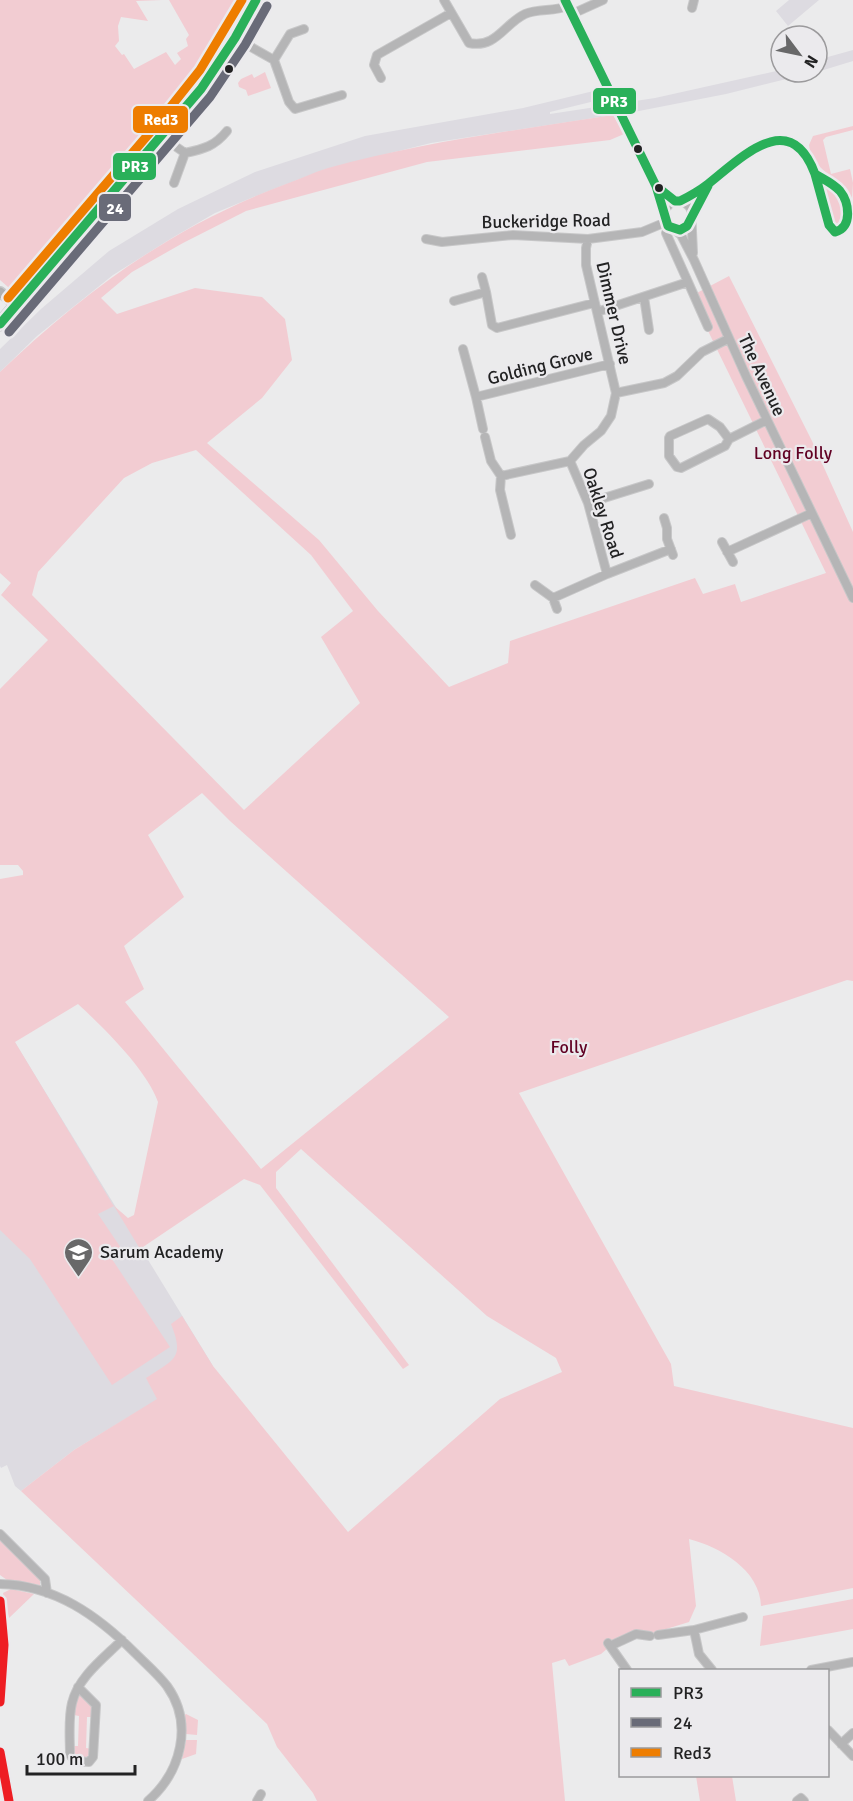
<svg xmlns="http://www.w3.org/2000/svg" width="853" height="1801" viewBox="0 0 853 1801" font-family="Signika,sans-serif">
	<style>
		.built { fill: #dddbe1 }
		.green { fill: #f2ccd2; fill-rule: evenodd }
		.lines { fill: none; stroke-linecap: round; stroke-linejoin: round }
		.minor-casing { stroke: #c7c7c8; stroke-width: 10 }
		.major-casing { stroke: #c7c7c8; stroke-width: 12 }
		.highway-casing { stroke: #c7c7c8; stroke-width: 15 }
		.minor { stroke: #b5b5b6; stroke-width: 8 }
		.major { stroke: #afafaf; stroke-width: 9 }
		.highway { stroke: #a9a9aa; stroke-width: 12 }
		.bus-1-casing { stroke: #ebeaed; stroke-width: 14 }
		.bus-2-casing { stroke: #ebeaed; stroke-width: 14 }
		.bus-3-casing { stroke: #ebeaed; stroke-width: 14 }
		.bus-4-casing { stroke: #ebeaed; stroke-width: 14 }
		.bus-1 { stroke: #29b059; stroke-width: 9 }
		.bus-2 { stroke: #696b78; stroke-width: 9 }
		.bus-3 { stroke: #ee7d00; stroke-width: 9 }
		.bus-4 { stroke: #ee1d23; stroke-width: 9 }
		.bus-dot { fill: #222223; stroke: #ebeaed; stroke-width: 2 }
		.labels { text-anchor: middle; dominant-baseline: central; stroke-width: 4.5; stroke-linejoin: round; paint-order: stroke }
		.street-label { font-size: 18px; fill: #222223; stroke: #ebeaed }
		.park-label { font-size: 18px; fill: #610123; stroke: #ebeaed }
		.poi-label { font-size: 18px; fill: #222223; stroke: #ebeaed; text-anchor: start }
		.line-badge { stroke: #ebeaed; stroke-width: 2 }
		.badge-label { font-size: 16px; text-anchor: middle; font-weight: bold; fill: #fff }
	</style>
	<rect width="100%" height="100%" fill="#ebebec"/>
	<path class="built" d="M 789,0 L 819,0 L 788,26 L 776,11 Z
		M 853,50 L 853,61 L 817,72 L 817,60 Z
		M 781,70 L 781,72 L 815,72 L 726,94 L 639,111 L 431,143 L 326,169 L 266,192 L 215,213 L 172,238 L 113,275 L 37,336 L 0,372 L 0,349 L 41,309 L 109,251 L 178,209 L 255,172 L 365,136 L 523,108 L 602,89 L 607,98 L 550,112 L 550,114 L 655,98 Z
		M 8,1031 L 213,1366 L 74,1450 L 21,1491 L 15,1486 L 7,1465 L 1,1468 L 0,1466 L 0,1036 Z"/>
	<path class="green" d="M 0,0 L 162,0 L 136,1 L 148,21 L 121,17 L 118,26 L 119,41 L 115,46 L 122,55 L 124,54 L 134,69 L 166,52 L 175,65 L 181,59 L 177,53 L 188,46 L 186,39 L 189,35 L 169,0 L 250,0 L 213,62 L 155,133 L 16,294 L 0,280 Z
		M 265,72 L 271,88 L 248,96 L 246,90 L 239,87 L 238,83 L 241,79 L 252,74 L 254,78 Z
		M 613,115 L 624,134 L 610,140 L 427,162 L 246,211 L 183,243 L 132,272 L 101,298 L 117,314 L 195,288 L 262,297 L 285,319 L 292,360 L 262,398 L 207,443 L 319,540 L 378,611 L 449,687 L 508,663 L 510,641 L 695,578 L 703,594 L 735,584 L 741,602 L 826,573 L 691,296 L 729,276 L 812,441 L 853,532 L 853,981 L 847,980 L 519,1093 L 671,1364 L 674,1386 L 853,1428 L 853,1588 L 761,1606 C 760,1570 720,1547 689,1539 L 696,1606 L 689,1622 L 634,1639 L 615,1642 L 601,1654 L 569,1666 L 565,1659 L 552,1663 L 565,1801 L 317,1801 L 313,1793 L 277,1747 L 267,1724 L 21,1491 L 74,1450 L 157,1399 L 146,1378 C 174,1359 185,1359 171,1324 L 182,1316 L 213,1366 L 348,1532 L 500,1399 L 562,1372 L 556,1358 L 487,1316 L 301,1149 L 276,1172 L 276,1188 L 409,1365 L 403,1369 L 260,1185 L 244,1179 L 140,1249 L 114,1206 L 98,1214 L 121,1248 L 110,1256 L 170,1347 L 112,1385 L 30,1259 L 0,1230 L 0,879 L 23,875 L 23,871 L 18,865 L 0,865 L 0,689 L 48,640 L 1,595 L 11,583 L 0,573 L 0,372 C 86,290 173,226 286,184 C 300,179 314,172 328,168 C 422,142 518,130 613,115 ZM 196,450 L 311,555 L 353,611 L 321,637 L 360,703 L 244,810 L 32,595 L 38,572 L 124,478 L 152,463 ZM 202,793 L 230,821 L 449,1017 L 261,1169 L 125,1002 L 144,989 L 124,946 L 184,897 L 148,835 ZM 78,1004 C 103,1027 147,1070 158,1102 L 134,1215 L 128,1218 L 113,1205 L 15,1042 Z
		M 853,126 L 853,130 L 826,137 L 823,140 L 831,174 L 850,169 L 853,183 L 852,199 C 841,178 811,170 809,145 L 813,136 Z
		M 825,186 C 839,195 844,205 846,221 L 841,227 L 835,227 L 831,223 C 831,211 825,200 822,187 Z
		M 0,1535 L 40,1578 L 40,1585 L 7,1580 L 0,1575 Z
		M 11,1589 L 34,1594 L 9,1618 L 3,1593 Z
		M 853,1599 L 853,1629 L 760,1646 L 763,1616 Z
		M 78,1695 L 81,1696 L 92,1706 L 93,1717 L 87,1717 L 86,1748 L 92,1749 L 91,1756 L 88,1758 L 74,1757 L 72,1746 L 78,1746 L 79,1716 L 74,1715 Z
		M 186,1714 L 198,1720 L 197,1735 L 186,1734 L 183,1716 Z
		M 186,1740 L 197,1740 L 196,1754 L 182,1759 Z
		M 696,1776 L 732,1776 L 736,1801 L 700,1801 Z"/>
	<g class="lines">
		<defs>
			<path id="minor" d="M 444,0 L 469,43 C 496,49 505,23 525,14 C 539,8 554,12 567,6
				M 565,0 L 656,186 L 666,222 L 681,235 L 694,260 L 746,376 L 853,598
				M 692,8 L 694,0
				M 572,14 L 603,0
				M 235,38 L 274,60 L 289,102 L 295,109 L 342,95
				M 274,60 L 290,34 L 304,29
				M 381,78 L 374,65 L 377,55 L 451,13
				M 162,137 L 185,153 C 204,149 215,146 227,131
				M 174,183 L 185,153
				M 657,187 L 675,201
				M 664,212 C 670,199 683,197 691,209 L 693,253
				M 426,239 L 442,242 L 513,235 L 588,239 L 642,232 L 666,222
				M 482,277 L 486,292
				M 688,282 L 708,327
				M 644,297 L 649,330
				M 454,301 L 486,292 L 492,325 L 497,328 L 594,303
				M 597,312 L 688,282 L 666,233
				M 463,349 L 476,397
				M 616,393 L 664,383 L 677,376 L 702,352 L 728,339
				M 483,429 L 476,397 L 610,364
				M 485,437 L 491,461 L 501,476 L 570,461 L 584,445 L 601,431 L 611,416 L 616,393 L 586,265 L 586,248 L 588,239
				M 729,439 L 720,427 L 708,419 L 670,436 L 669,438 L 669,456 L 677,467 L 681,468 L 725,446 L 729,439 L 767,420
				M 570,461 L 588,503 L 607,574
				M 501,476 L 500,490 L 511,535
				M 588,503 L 649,484
				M 664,518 L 667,528 L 667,539 L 673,555
				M 722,542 L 733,562
				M 727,552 L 812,513
				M 535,585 L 553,598 L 607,574 L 671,549
				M 553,598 L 557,609
				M 0,1534 L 45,1579 L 47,1593
				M 0,1584 C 55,1585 98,1616 135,1653 C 146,1664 158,1674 167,1686 C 194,1724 181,1772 148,1801
				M 0,1601 L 4,1645 L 0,1702
				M 694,1630 L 699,1654 L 712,1670
				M 658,1635 L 694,1630 L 743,1617
				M 608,1643 L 627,1670
				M 610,1646 L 636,1634 L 650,1636
				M 811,1670 L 853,1662
				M 78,1687 L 96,1705 L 93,1757 L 89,1762 L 75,1761 L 70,1755 C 70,1739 68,1719 72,1703 C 78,1677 104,1658 122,1640
				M 828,1730 L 853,1756
				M 841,1744 L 853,1733
				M 0,1752 L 9,1801
				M 257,1801 L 261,1794
				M 797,1801 L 801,1798 L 804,1801"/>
			<path id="major" d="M 0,292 L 17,306"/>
			<path id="highway" d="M 0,324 L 107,201 L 201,89 L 235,38 L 256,0"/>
		</defs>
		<use href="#minor" class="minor-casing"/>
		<use href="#major" class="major-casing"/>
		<use href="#highway" class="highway-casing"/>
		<use href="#minor" class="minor"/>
		<use href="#major" class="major"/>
		<use href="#highway" class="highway"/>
		<defs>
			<path id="bus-1" d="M 565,0 L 656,186 L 668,226 L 680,230 L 687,226 L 708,186
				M 815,174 C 823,179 833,183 840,191 C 849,202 853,228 835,232 L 829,225 Z
				M 656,186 L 675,201 L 680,201 C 690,196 699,191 708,184 C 742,157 790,107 815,174
				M 0,324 L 201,89 L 235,38 L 256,0"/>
			<path id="bus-2" d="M 9,332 L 210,97 L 245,45 L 267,6"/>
			<path id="bus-3" d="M 8,298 L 153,129 L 200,70 L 242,0"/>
			<path id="bus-4" d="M 0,1601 L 4,1645 L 0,1702
				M 0,1752 L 9,1801"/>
		</defs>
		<use href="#bus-1" class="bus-1-casing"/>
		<use href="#bus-2" class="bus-2-casing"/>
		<use href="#bus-3" class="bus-3-casing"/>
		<use href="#bus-4" class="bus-4-casing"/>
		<use href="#bus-1" class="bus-1"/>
		<use href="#bus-2" class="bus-2"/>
		<use href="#bus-3" class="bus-3"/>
		<use href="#bus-4" class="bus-4"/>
	</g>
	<defs>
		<symbol id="school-pin" viewBox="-11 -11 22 30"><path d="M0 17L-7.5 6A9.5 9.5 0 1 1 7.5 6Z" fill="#686869" stroke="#ebeaed"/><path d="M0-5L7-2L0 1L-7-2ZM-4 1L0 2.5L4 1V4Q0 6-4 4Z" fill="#fff"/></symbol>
	</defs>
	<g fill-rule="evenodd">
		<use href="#school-pin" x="62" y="1236" width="33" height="45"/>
	</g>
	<g class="bus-dot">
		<circle cx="229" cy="69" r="5"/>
		<circle cx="638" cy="149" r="5"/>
		<circle cx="659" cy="188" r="5"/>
	</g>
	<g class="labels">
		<g class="street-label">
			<text transform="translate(546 221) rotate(-1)">Buckeridge Road</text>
			<text transform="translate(614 313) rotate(77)">Dimmer Drive</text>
			<text transform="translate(540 366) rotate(-14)">Golding Grove</text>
			<text transform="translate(762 375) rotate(65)">The Avenue</text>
			<text transform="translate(603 513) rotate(72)">Oakley Road</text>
		</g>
		<g class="park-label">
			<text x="793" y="453">Long Folly</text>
			<text x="569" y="1047">Folly</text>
		</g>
		<g class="poi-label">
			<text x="100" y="1252">Sarum Academy</text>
		</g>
	</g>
	<g class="line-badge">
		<rect x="592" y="87" width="45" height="28" rx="6" fill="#29b059"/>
		<rect x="132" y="105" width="57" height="29" rx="6" fill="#ee7d00"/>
		<rect x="112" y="152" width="45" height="29" rx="6" fill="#29b059"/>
		<rect x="98" y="193" width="34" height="29" rx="6" fill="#696b78"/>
	</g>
	<g class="badge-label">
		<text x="614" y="107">PR3</text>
		<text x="161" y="125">Red3</text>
		<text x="135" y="172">PR3</text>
		<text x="115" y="214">24</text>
	</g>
	<rect x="619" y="1669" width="210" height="108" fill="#ebeaed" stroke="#9b9a9c" stroke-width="1.5"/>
	<rect x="631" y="1688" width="30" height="9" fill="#29b059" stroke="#9b9a9c" stroke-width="1.5"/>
	<text x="673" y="1699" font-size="18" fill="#222223">PR3</text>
	<rect x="631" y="1718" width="30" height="9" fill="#696b78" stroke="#9b9a9c" stroke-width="1.5"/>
	<text x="673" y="1729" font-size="18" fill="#222223">24</text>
	<rect x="631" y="1748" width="30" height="9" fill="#ee7d00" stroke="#9b9a9c" stroke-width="1.5"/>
	<text x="673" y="1759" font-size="18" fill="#222223">Red3</text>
	<g transform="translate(799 54) rotate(122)"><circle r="28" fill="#ebeaed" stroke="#9b9a9c" stroke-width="1.5"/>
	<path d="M0-4.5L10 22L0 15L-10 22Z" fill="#686869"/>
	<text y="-9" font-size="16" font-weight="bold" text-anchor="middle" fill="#222223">N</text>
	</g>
	<path d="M27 1765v9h108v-9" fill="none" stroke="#222223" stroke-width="3"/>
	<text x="36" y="1765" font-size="18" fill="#222223" stroke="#ebeaed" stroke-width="4.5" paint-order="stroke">100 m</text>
</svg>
